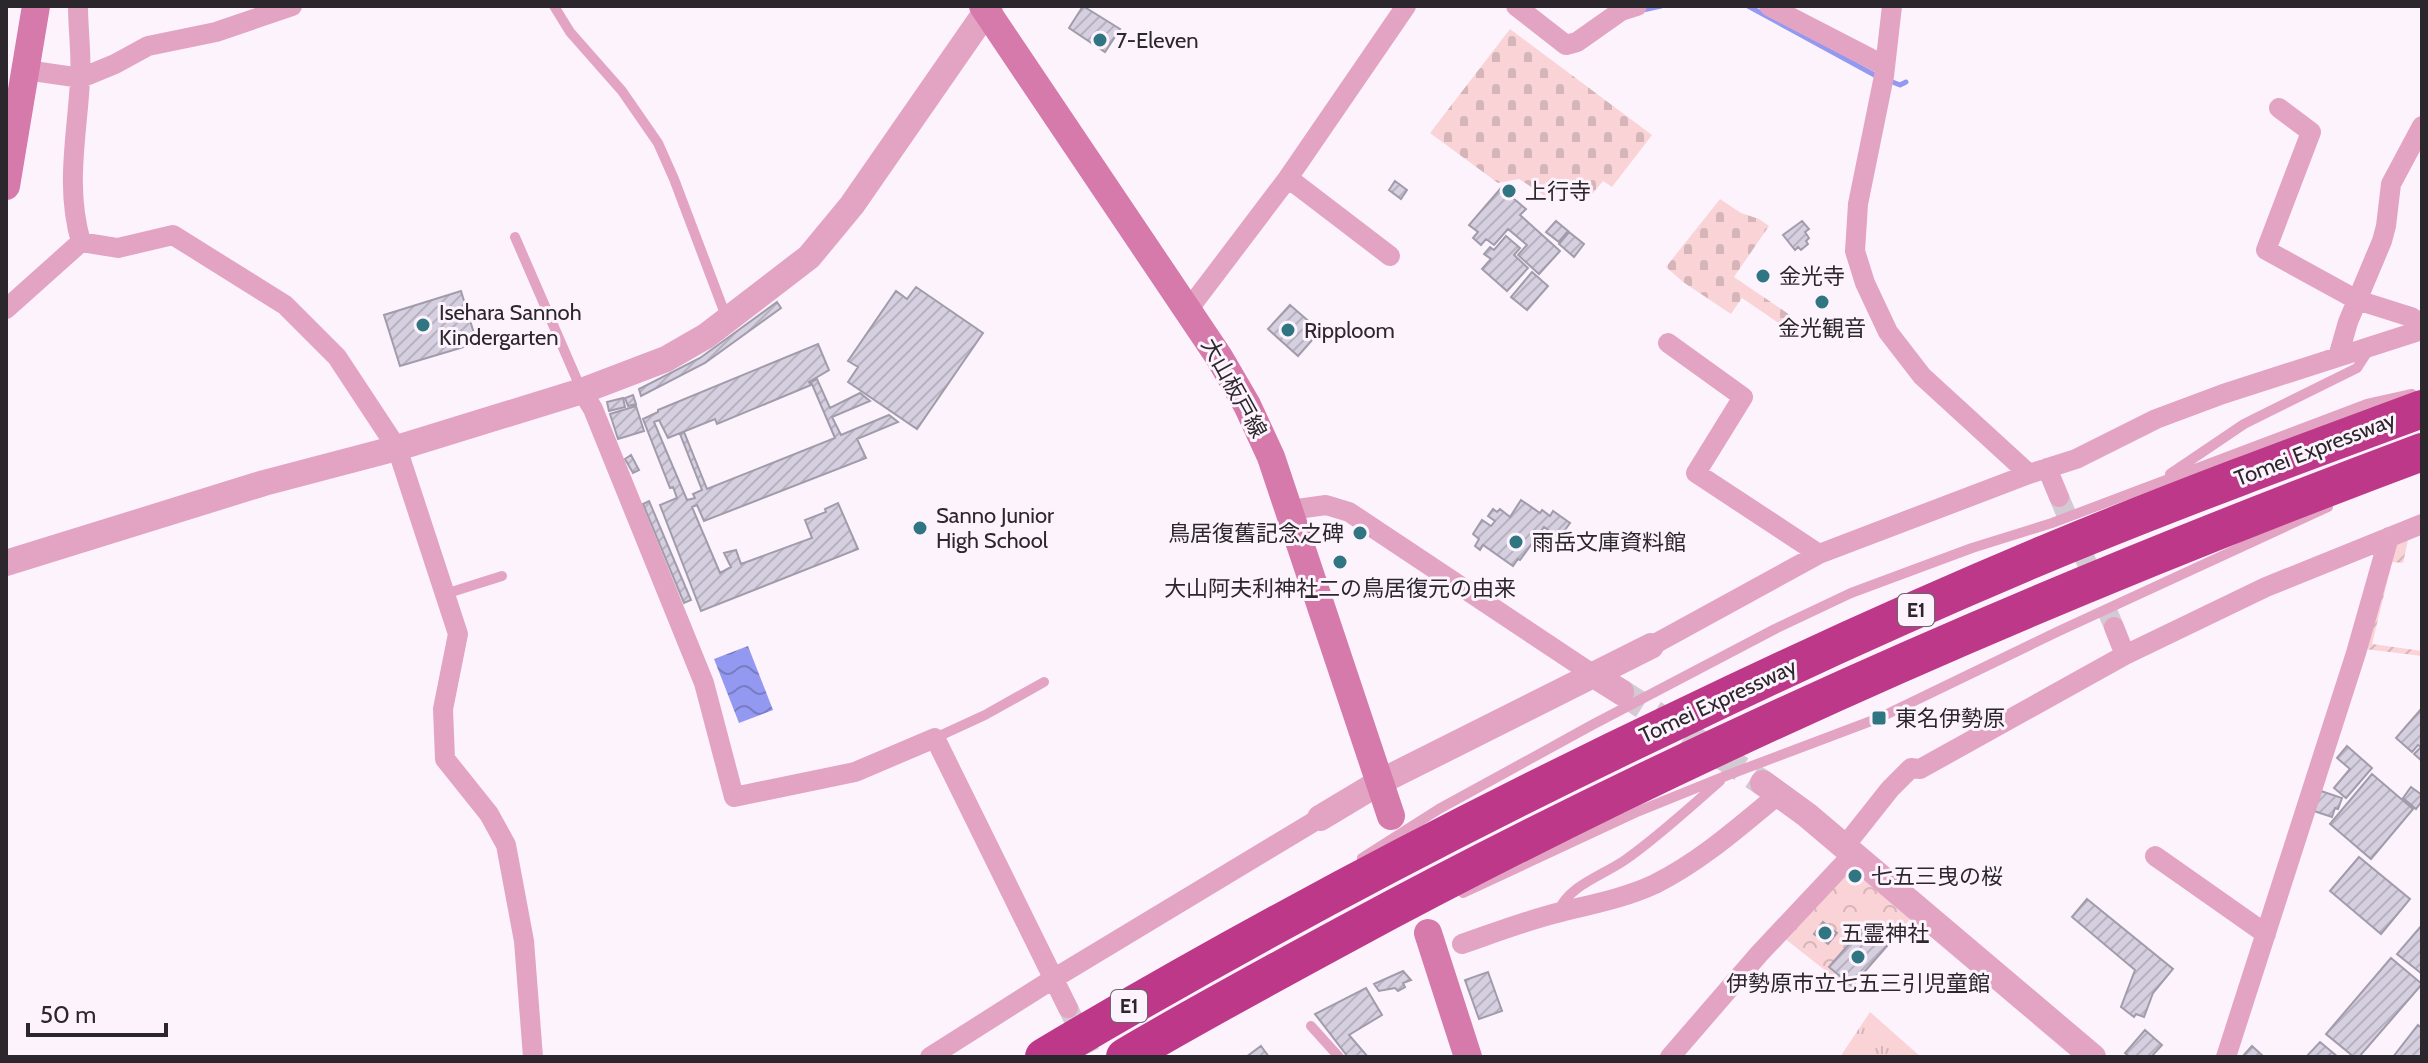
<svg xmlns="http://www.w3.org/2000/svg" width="2428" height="1063" viewBox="0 0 2428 1063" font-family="Cabin,'Noto Sans JP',sans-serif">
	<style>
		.grass { fill: url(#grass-tufts) }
		.cemetery { fill: url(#cemetery-stones) }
		.park { fill: url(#park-crowns) }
		.garden { fill: url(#garden-furrows) }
		.water { fill: url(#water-waves) }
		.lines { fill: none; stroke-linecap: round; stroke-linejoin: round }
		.stream { stroke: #9398f0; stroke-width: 5 }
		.building { fill: url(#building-hatch); stroke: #a19cab; stroke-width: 2 }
		.minor-tunnel { stroke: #d3cad3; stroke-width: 20; stroke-dasharray: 20 10; stroke-linecap: butt }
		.tertiary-tunnel { stroke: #d3cad3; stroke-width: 26; stroke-dasharray: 26 13; stroke-linecap: butt }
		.service { stroke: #e3a4c4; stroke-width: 10 }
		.minor { stroke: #e3a4c4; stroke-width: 20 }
		.tertiary { stroke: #e3a4c4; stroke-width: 26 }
		.secondary { stroke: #d57aaa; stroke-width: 28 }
		.motorway { stroke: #bd3888; stroke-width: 38 }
		.poi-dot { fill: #2f7582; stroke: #fdf3fd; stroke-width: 3 }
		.labels { text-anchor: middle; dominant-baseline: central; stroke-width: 6; stroke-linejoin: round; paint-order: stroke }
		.shield { fill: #fdf3fd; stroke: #6b646b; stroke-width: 2 }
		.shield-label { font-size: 20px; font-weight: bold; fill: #2c272c }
		.poi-label { font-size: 22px; fill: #2c272c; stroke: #fdf3fd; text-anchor: start }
		.street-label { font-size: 22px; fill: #2c272c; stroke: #fdf3fd }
	</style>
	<defs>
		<pattern id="grass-tufts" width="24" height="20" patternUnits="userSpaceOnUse" patternTransform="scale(2)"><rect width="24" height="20" fill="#fad3d7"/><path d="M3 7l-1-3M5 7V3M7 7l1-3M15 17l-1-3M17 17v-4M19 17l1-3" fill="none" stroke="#d6b5b9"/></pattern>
		<pattern id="cemetery-stones" width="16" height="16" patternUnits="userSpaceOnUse" patternTransform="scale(2)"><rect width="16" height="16" fill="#fad3d7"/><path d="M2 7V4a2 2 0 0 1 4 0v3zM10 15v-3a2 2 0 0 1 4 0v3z" fill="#d6b5b9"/></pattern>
		<pattern id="park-crowns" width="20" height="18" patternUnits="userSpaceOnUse" patternTransform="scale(2)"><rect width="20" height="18" fill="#fad3d7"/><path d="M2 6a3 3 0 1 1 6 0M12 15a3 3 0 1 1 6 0" fill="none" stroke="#d6b5b9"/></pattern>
		<pattern id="garden-furrows" width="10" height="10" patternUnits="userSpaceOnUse" patternTransform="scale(2)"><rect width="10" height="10" fill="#fad3d7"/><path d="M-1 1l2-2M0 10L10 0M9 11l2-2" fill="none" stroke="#d6b5b9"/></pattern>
		<pattern id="water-waves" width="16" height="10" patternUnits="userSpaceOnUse" patternTransform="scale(2)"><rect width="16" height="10" fill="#9398f0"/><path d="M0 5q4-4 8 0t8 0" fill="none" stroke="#787cc3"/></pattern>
		<pattern id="building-hatch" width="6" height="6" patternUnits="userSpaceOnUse" patternTransform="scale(2)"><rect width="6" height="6" fill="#d5cfdf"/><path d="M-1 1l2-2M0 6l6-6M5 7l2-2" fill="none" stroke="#b7b2c0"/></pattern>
	</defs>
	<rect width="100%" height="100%" fill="#fdf3fd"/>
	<path class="grass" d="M 1870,1012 L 1921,1057 L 1840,1057 Z"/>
	<path class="cemetery" d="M 1510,29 L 1652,135 L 1612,187 L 1603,181 L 1590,197 L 1580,190 L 1573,198 L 1556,187 L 1548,198 L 1519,179 L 1498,183 L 1430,133 Z
		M 1720,199 L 1741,213 L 1759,219 L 1769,226 L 1734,277 L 1790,315 L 1783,326 L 1742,298 L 1731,314 L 1683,282 L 1666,267 Z"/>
	<path class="park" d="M 1847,868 L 1912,917 L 1850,990 L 1784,938 Z"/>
	<path class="garden" d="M 2408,540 L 2403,563 L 2392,562 L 2372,644 L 2422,651 L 2422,656 L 2365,649 L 2393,541 Z"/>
	<path class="water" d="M 748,646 L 773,710 L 739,723 L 714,659 Z"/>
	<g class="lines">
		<path class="stream" d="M 1748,6 L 1880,78
			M 1643,10 L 1661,6
			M 1890,81 L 1900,85 L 1906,82"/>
	</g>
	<path class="building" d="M 1083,6 L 1120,29 L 1105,52 L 1069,28 Z
		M 1395,181 L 1407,190 L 1401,199 L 1389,190 Z
		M 1501,188 L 1526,209 L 1520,215 L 1560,251 L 1539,274 L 1518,255 L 1527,245 L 1508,229 L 1494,245 L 1486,239 L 1481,245 L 1473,238 L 1478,232 L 1469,225 Z
		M 1556,221 L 1568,231 L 1559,242 L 1546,232 Z
		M 1802,221 L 1809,229 L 1805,232 L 1809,238 L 1806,241 L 1808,244 L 1801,250 L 1798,247 L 1795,250 L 1783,235 Z
		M 1569,232 L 1584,244 L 1574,257 L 1559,244 Z
		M 1506,236 L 1520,248 L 1514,255 L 1528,268 L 1507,291 L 1482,269 L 1491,259 L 1484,254 L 1490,247 L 1494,250 Z
		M 1532,272 L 1548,286 L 1527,310 L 1511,297 Z
		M 916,287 L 983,333 L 917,429 L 848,382 L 858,367 L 848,361 L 896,291 L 907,299 Z
		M 461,291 L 477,343 L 400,366 L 384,315 Z
		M 777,302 L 781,308 L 705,363 L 641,396 L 639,389 L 700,358 Z
		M 1290,305 L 1320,331 L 1298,356 L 1268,329 Z
		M 818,344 L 829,370 L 809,382 L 811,385 L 717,424 L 715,419 L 668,438 L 659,420 L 654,422 L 687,500 L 695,498 L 693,494 L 702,490 L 680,434 L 684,432 L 707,489 L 835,438 L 811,382 L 817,379 L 830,408 L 860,393 L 870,401 L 832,417 L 841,435 L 889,415 L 898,422 L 857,439 L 866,458 L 704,521 L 697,505 L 692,507 L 720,573 L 731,567 L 724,553 L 736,550 L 741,564 L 812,538 L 805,520 L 826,512 L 825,509 L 838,503 L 858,549 L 701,611 L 660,505 L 677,498 L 673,487 L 670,488 L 643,419 L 658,412 L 658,410 Z
		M 633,395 L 636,404 L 628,406 L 625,398 Z
		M 623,398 L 625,407 L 609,411 L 607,402 Z
		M 636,406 L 644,431 L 618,439 L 610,414 Z
		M 631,455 L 639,470 L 633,473 L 625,459 Z
		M 1521,500 L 1540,513 L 1542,510 L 1550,516 L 1553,511 L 1570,523 L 1559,538 L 1544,527 L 1520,560 L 1518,559 L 1513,566 L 1483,545 L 1480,550 L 1475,546 L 1479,539 L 1473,534 L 1482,520 L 1491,526 L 1495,521 L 1488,516 L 1493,509 L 1497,512 L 1500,509 L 1510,517 Z
		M 649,501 L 691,600 L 684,603 L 643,504 Z
		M 2422,708 L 2422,761 L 2414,754 L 2421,747 L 2418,745 L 2412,752 L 2396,738 Z
		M 2347,746 L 2372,768 L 2346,798 L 2334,788 L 2350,769 L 2337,758 Z
		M 2372,774 L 2413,809 L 2371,859 L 2330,824 Z
		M 2411,787 L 2422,795 L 2422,801 L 2416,809 L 2403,798 Z
		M 2321,791 L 2342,798 L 2338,809 L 2335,808 L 2332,817 L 2314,811 Z
		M 2359,857 L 2410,899 L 2381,934 L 2330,891 Z
		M 2087,899 L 2173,969 L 2153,993 L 2144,1017 L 2136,1014 L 2134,1017 L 2121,1007 L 2135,970 L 2072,917 Z
		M 1823,922 L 1837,933 L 1828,944 L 1814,934 Z
		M 2422,925 L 2422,974 L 2397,954 Z
		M 1864,927 L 1887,946 L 1852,986 L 1829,967 Z
		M 2391,958 L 2422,984 L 2359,1057 L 2354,1057 L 2326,1034 Z
		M 1403,971 L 1411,980 L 1403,983 L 1405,987 L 1398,991 L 1395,988 L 1379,991 L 1374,984 Z
		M 1488,972 L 1502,1011 L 1479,1019 L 1465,980 Z
		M 1366,988 L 1382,1015 L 1349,1035 L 1368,1057 L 1348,1057 L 1315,1014 Z
		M 2418,1025 L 2422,1028 L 2422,1057 L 2393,1057 Z
		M 2145,1030 L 2162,1045 L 2151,1057 L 2130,1057 L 2125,1053 Z
		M 2320,1042 L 2338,1057 L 2306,1057 Z
		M 1261,1046 L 1269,1057 L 1246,1057 Z
		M 2252,1046 L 2264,1057 L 2242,1057 Z"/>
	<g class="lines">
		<path class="minor-tunnel" d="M 2059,497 L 2114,627
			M 1068,1008 L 1092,1057"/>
		<path class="tertiary-tunnel" d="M 1621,692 L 1763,783"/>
		<path class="service" d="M 554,6 L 570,32 L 622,91 L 658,143 L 674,179 L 727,319
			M 515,237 L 581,389
			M 2170,474 L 2244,424 L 2357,368 L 2368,351
			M 445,594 L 502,576
			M 935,738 L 985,715 L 1044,682
			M 1362,858 L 1439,809 L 1592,725 L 1775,629 L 1851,593 L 1972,548 L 2052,523 L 2367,404 L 2412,394
			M 1463,893 L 1639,811 L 1728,775 L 1879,718 L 2059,631 L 2328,507
			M 1558,912 C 1569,885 1602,876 1625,860 C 1658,837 1689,808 1720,781
			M 1311,1026 L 1339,1057"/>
		<path class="minor" d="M 78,6 C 78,31 82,56 80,81 C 77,136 65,187 81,242 L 118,248 L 173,235 L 285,305 L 337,357 L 397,448 L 458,634 L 443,709 L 445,759 L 489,814 L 506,845 L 524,941 L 533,1057
			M 1516,6 L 1566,45 L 1577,42 L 1621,11 L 1637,6
			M 1769,6 L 1885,66
			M 1892,6 L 1884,76 L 1858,204 L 1855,251 L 1865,283 L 1888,332 L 1922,376 L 2029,474
			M 26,70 L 81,78 L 115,64 L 148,46 L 216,32 L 292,6
			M 2279,108 L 2311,132 L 2266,250 L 2357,300 L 2411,317 L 2422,324
			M 1288,178 L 1390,256
			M 6,309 L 81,242
			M 1188,310 L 1288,178 L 1406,6
			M 1668,343 L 1743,397 L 1696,473 L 1819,554
			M 2338,357 L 2348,322 L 2382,241 L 2386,226 L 2391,184 L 2422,126
			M 582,391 L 593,409 L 704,683 L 734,797 L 855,772 L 935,738 L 1068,1008
			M 2047,468 L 2059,497
			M 1290,510 L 1326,505 L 1349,512 L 1594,675
			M 2114,627 L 2125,655
			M 1651,646 L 1819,554 L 2029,474 L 2076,459 L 2156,419 L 2223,394 L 2422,330
			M 1844,847 L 1890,789 L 1911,768 L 1920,769 L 2125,655 L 2266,587 L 2422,524
			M 2155,856 L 2266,934
			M 1462,944 C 1494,933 1527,920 1561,912 C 1593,904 1625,898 1655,884 C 1701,861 1739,827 1779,794
			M 930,1057 L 1053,979 L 1320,818
			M 1670,1057 L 1759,954 L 1853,854
			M 2226,1057 L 2356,653 L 2389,537"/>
		<path class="tertiary" d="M 6,563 L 264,483 L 397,448 L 582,391 L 666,359 L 706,336 L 809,257 L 852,205 L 990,6
			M 1594,675 L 1621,692
			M 1763,783 L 1807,815 L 2093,1057
			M 1320,818 L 1380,782 L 1651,646"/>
		<path class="secondary" d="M 983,6 L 1219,357 L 1247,405 L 1271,457 L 1391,816
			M 6,186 L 36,6
			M 1428,933 L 1468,1057"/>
		<path class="motorway" d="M 1044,1057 C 1251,934 1463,822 1680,719 C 1804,659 1930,602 2057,549 C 2178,499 2300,454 2422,409
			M 1125,1057 C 1198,1014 1272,974 1346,934 C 1692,747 2053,590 2422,452"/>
	</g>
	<g class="poi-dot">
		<circle cx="1100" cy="40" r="8"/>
		<circle cx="1509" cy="191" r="8"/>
		<circle cx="1763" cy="276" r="8"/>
		<circle cx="1822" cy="302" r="8"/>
		<circle cx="423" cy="325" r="8"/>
		<circle cx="1288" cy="330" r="8"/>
		<circle cx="920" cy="528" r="8"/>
		<circle cx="1360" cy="533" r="8"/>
		<circle cx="1516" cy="542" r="8"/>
		<circle cx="1340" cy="562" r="8"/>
		<rect x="1871" y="710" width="16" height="16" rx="4"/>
		<circle cx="1855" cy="876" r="8"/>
		<circle cx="1825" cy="933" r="8"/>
		<circle cx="1858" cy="957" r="8"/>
	</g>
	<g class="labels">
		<g class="shield">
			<rect x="1898" y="594" width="36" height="32" rx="6"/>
			<rect x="1111" y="990" width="36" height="32" rx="6"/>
		</g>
		<g class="shield-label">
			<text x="1916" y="610">E1</text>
			<text x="1129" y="1006">E1</text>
		</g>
		<g class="poi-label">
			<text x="1116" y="40">7-Eleven</text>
			<text x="1525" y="191">上行寺</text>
			<text x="1779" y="276">金光寺</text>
			<text x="439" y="312">Isehara Sannoh<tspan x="439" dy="25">Kindergarten</tspan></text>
			<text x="1822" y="328" text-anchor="middle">金光観音</text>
			<text x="1304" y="330">Ripploom</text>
			<text x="936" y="515">Sanno Junior<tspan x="936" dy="25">High School</tspan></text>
			<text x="1344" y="533" text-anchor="end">鳥居復舊記念之碑</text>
			<text x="1532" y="542">雨岳文庫資料館</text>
			<text x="1340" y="588" text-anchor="middle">大山阿夫利神社二の鳥居復元の由来</text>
			<text x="1895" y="718">東名伊勢原</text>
			<text x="1871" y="876">七五三曳の桜</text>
			<text x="1841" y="933">五霊神社</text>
			<text x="1858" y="983" text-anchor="middle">伊勢原市立七五三引児童館</text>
		</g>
		<g class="street-label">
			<text transform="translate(1234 388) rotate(61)">大山板戸線</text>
			<text transform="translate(2315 449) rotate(-21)">Tomei Expressway</text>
			<text transform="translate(1718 701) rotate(-25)">Tomei Expressway</text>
		</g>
	</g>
	<rect width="2428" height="1063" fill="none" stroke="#2c272c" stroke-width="16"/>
	<path d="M28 1023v12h138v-12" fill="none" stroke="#2c272c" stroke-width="4"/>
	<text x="40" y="1023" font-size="24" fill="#2c272c" stroke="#fdf3fd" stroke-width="6" paint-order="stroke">50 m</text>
</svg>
